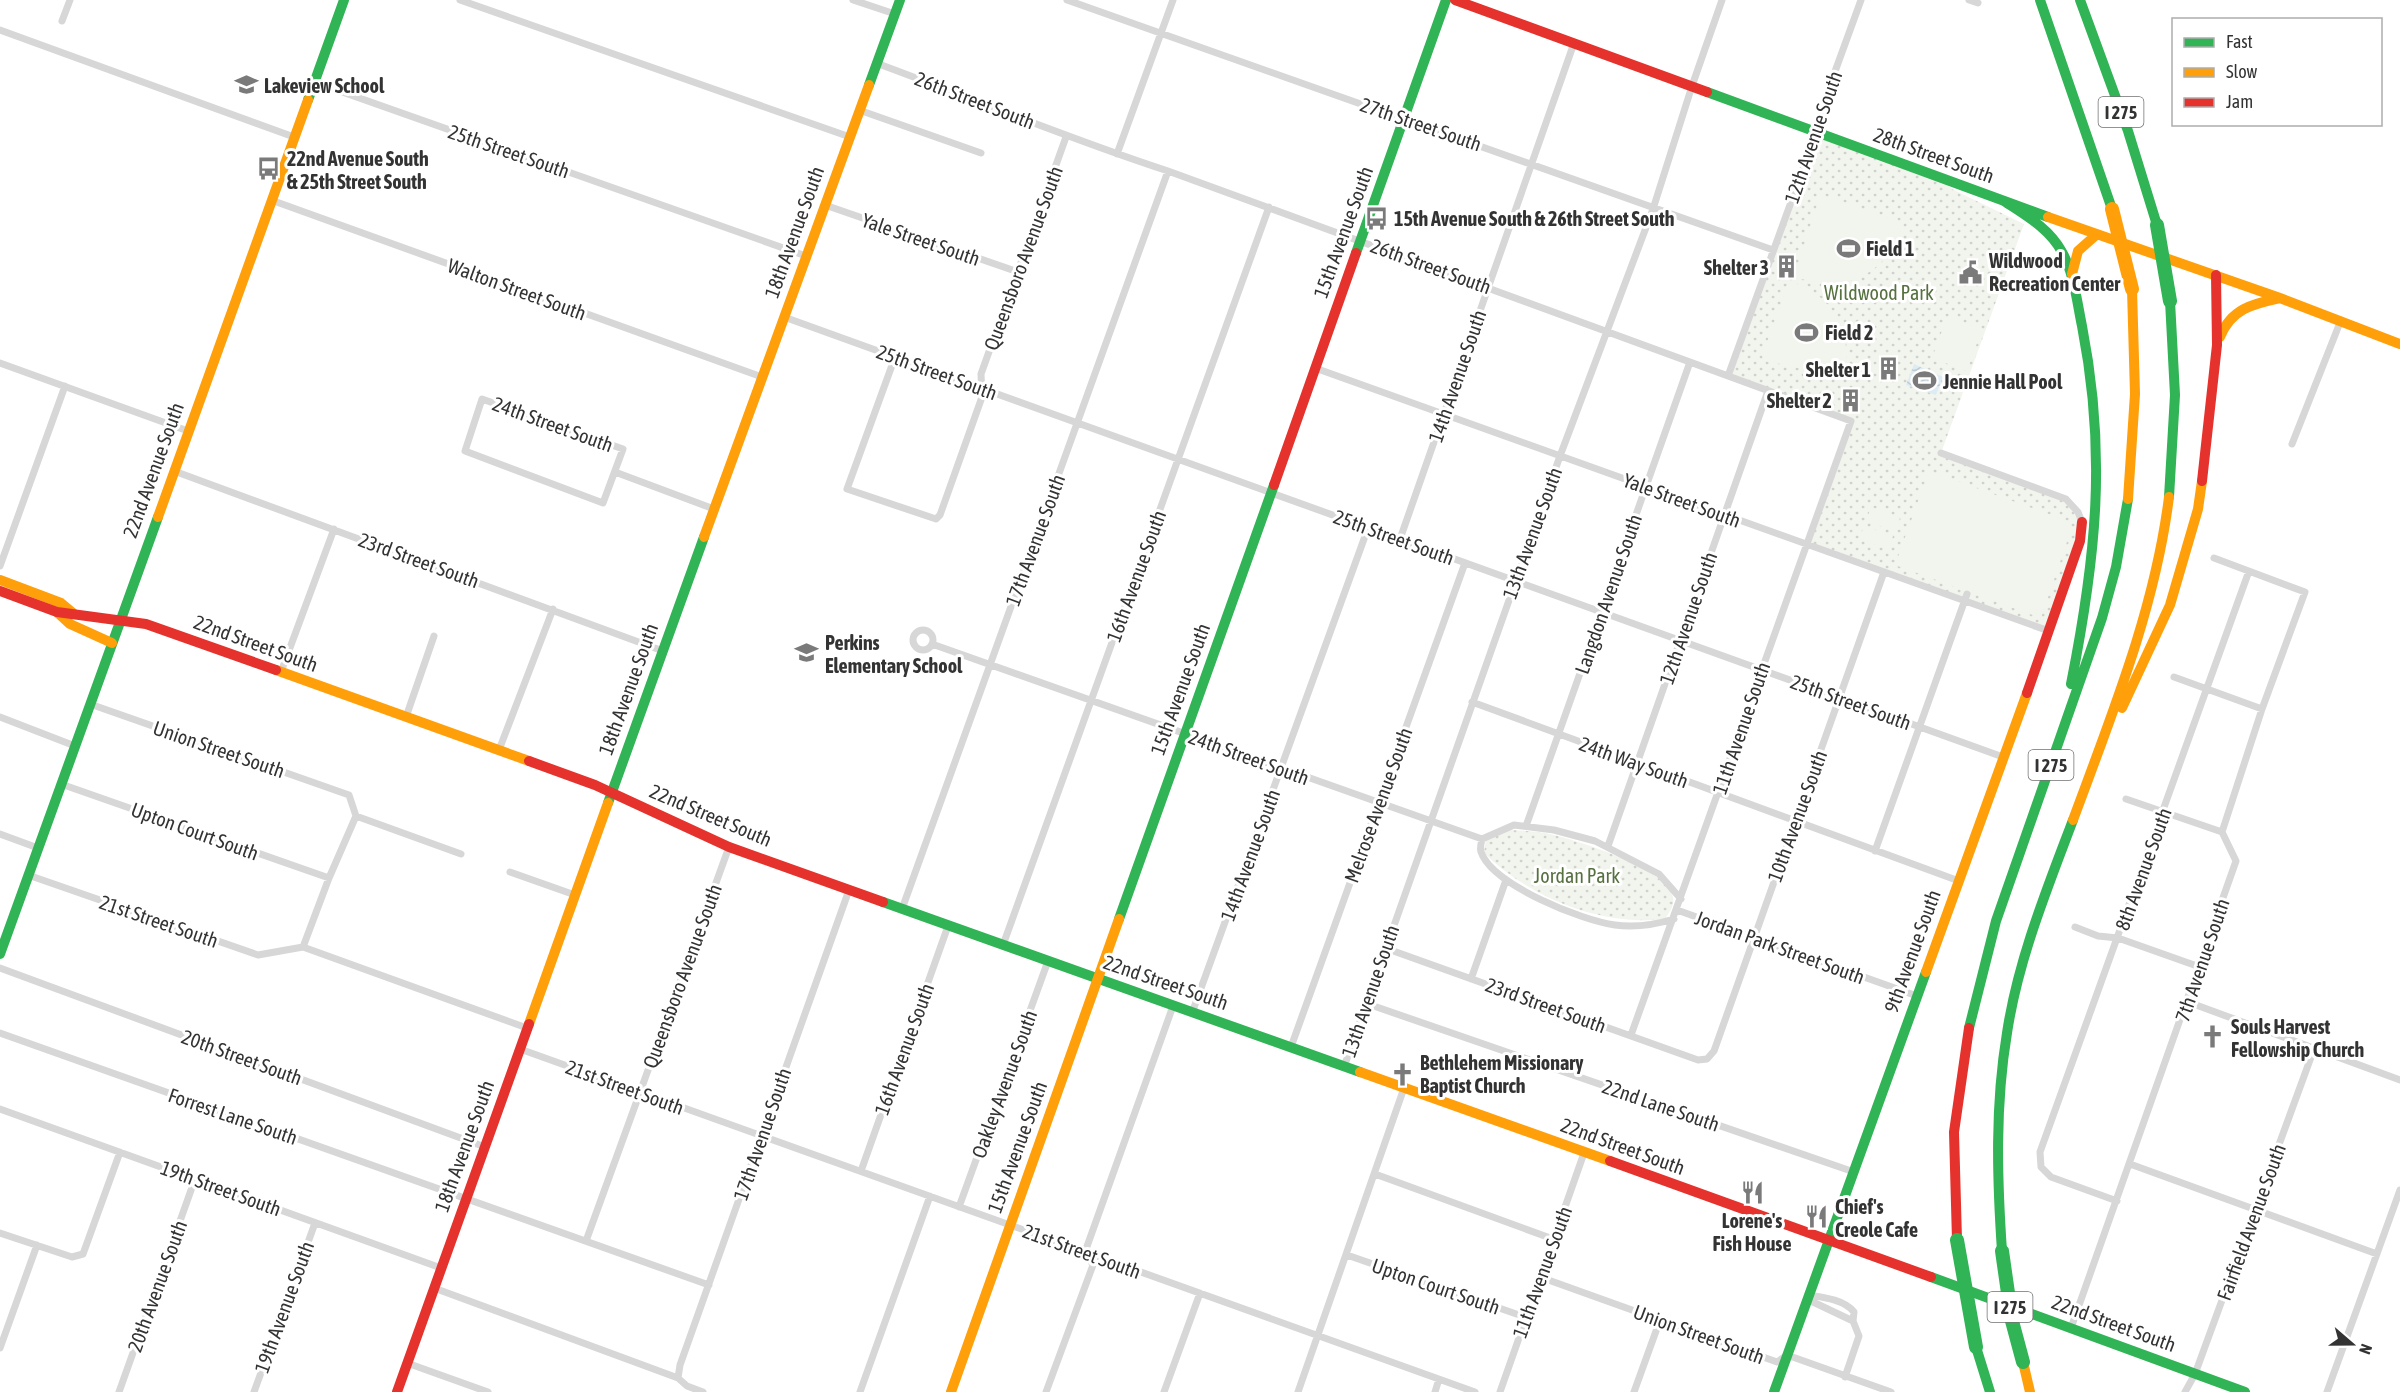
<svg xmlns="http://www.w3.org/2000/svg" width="2400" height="1392" viewBox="0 0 2400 1392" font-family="'Asap Condensed',sans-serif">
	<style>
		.park { fill: url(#park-dots) }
		.pitch { fill: #f1f5ed }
		.water { fill: url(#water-waves) }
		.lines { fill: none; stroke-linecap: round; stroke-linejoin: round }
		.street { stroke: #d7d7d7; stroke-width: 7 }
		.fast { stroke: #30b455; stroke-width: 10 }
		.slow { stroke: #ff9f0a; stroke-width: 10 }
		.jam { stroke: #e5322d; stroke-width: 10 }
		.fast-bridge { stroke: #30b455; stroke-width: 14 }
		.slow-bridge { stroke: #ff9f0a; stroke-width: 14 }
		.labels { text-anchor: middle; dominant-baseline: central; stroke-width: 6; stroke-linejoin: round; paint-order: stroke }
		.shield { fill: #fff; stroke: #707070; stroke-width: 1.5 }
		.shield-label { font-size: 18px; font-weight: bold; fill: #333 }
		.poi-label { font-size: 20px; font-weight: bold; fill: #333; stroke: #fff; text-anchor: start }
		.street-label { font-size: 20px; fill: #333; stroke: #fff }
		.park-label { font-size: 20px; fill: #56703f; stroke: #fff }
	</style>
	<defs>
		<pattern id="park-dots" width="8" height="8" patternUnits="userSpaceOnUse" patternTransform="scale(1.5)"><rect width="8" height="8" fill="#f1f5ed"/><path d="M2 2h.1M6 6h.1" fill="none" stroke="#cfd2cc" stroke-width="1.8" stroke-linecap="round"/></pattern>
		<pattern id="water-waves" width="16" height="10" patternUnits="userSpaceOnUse" patternTransform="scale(1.5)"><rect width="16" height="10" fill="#ddebf3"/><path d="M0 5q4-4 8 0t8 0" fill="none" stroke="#becad1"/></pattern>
	</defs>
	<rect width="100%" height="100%" fill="#fff"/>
	<path class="park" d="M 1816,133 L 1939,177 L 1952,189 L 2024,224 L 1941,453 L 2066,499 L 2082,522 L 2049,631 L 1806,544 L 1851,421 L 1728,376 Z
		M 1504,830 C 1518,830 1532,831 1546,833 C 1573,839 1663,867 1672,894 C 1676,904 1670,911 1665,919 C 1601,927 1529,897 1484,853 L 1486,838 Z"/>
	<path class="pitch" d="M 1825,196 L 1904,223 C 1885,277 1847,293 1794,277 L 1819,199 Z
		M 1795,283 C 1835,297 1854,337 1844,378 L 1766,361 L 1762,356 L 1788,284 Z
		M 1947,317 L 1982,329 L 1967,371 L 1932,358 Z
		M 1929,471 L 2068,521 L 2070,533 L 2041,618 L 1895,565 Z
		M 1871,507 L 1900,518 L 1895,531 L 1866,521 Z
		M 1864,526 L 1893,536 L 1888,549 L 1859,539 Z"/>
	<path class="water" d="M 1914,364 L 1943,377 L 1936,395 L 1906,385 Z"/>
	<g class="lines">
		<path class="street" d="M 460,0 L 850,137
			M 853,0 L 895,14
			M 1067,0 L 1773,250
			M 1969,0 L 1978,3
			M 62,21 L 70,0
			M 0,30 L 294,137
			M 876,63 C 974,99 1069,139 1168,171 L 1851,421 L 1631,1035
			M 314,82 L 806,256
			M 859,110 L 981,153
			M 1117,154 L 1173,0
			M 271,200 L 762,377
			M 825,205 L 1018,272
			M 784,317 L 2003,757
			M 895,357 L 847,489 L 936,519 L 940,515 L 982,397 L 981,374 L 1066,137
			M 0,363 L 188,431
			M 1315,368 L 2049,631
			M 1728,376 L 1816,133 L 1825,99 L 1861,0
			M 482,399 L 623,449 L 603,503 L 465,451 Z
			M 2292,444 L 2341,320
			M 1941,453 L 2066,499 L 2078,512 L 2082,522
			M 174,471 L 663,651
			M 615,472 L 714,509
			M 1400,539 L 1574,43
			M 0,566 L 65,386
			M913 640a10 10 0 1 1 20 0a10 10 0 1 1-20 0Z
			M 932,644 L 1482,839 L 1514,825 L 1554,830 L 1595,841 L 1659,874 L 1681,899
			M 281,672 L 334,529
			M 2174,677 L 2262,709
			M 1472,702 L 1959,881
			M 90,704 L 349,795 L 356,816 L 329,878 L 303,947
			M 0,717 L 75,746
			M 406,717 L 434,636
			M 499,750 L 553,609
			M 61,784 L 329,878
			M 2126,799 L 2222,832
			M 356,816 L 461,854
			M 1526,826 L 1690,362
			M 0,834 L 38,848
			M 1482,839 C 1481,843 1480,849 1481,852 C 1492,885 1583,921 1615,925 C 1635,928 1654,925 1674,919
			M 1608,846 L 1768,391
			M 1875,851 L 1967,594
			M 510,872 L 575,895
			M 28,875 L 258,955 L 303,947 L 527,1028
			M 902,909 L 1168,171
			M 1677,910 L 1917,996
			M 2075,927 L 2098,936 L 2118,938 L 2197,966
			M 1003,945 L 1269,207
			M 1385,948 L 1698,1060 L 1707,1059 L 1714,1051 L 1884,572
			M 0,968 L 485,1147
			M 1471,979 L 1506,880
			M 2188,1002 L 2400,1080
			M 1365,1003 L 1854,1172
			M 1192,1013 L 1368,528
			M 0,1033 L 709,1285
			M 1291,1047 L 1465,563
			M 520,1049 L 1475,1392
			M 1344,1067 L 1560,456 L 1653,209 L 1692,86 L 1722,0
			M 0,1109 L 441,1268
			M 2130,1164 L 2377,1254
			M 861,1171 L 948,926
			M 1375,1174 L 1553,1239
			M 2117,1201 L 2051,1177 L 2041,1167 L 2040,1152 L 2249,571
			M 959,1207 L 1048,961
			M 0,1233 L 72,1257 L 83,1254 L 120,1152
			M 586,1241 L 729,847
			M 1347,1255 L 1525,1317
			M 1540,1277 L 1777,1362 L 1787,1355 L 1891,1392
			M 434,1288 L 678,1378 L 687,1386 L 703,1392
			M 1808,1295 C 1821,1297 1844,1299 1854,1312 L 1853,1321 L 1859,1336 L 1845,1377
			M 1811,1296 L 1813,1302 L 1853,1321
			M 2071,1328 L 2236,861 L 2222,832 L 2262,709 L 2305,592 L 2214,558
			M 0,1348 L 37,1245
			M 407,1363 L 488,1392
			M 678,1378 L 680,1365 L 849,890
			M 119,1392 L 195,1179
			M 254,1392 L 315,1223
			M 860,1392 L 930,1196
			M 1046,1392 L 1093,1265 L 1085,1252 L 1173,1006
			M 1164,1392 L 1200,1293
			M 1298,1392 L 1404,1088
			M 1435,1392 L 1439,1379
			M 1500,1392 L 1584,1153
			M 1634,1392 L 1660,1320
			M 2185,1392 L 2195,1374 L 2314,1049
			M 2327,1392 L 2400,1190"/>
		<path class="fast" d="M 2040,0 L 2112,209
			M 2080,0 L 2128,131 L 2157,225
			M 869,85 L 900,0
			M 1707,92 L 2048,217
			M 308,100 L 344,0
			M 2004,201 C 2025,215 2049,228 2062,252 C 2074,273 2077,302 2082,326 C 2107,454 2096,558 2071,684
			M 1356,253 L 1446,0
			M 2169,497 L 2175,395 L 2170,301
			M 608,803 L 704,537
			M 883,902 L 1360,1072
			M 1119,919 L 1274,485
			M 0,954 L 158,517
			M 1969,1028 L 1996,921 L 2102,618 L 2116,567 L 2128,499
			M 2002,1251 C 1997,1178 1995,1105 2007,1033 C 2018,960 2047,889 2073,820
			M 1931,1277 L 2245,1392
			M 1976,1347 L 1990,1392
			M 1774,1392 L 1926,972"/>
		<path class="slow" d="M 2048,217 L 2280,298 L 2400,344
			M 2072,274 L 2078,251 L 2096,235
			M 2220,337 C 2231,309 2252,304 2280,298
			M 2128,499 L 2135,394 L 2132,289
			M 158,517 L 308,100
			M 704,537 L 869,85
			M 0,580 L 61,603 L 73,613
			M 57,612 L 70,624 L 112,643
			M 276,670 L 529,761
			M 2122,708 L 2170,605 L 2198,509 L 2202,481
			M 2073,820 C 2112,714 2155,609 2169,497
			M 1926,972 L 2027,693
			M 529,1024 L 608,803
			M 1360,1072 L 1610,1161
			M 2023,1362 L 2030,1392
			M 951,1392 L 1119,919"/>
		<path class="jam" d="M 1455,0 L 1707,92
			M 2202,481 L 2217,345 L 2216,275
			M 1274,485 L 1356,253
			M 0,591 L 57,612 L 146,624 L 276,670
			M 2027,693 L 2080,541 L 2082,522
			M 529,761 L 595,785 L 729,847 L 883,902
			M 1610,1161 L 1931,1277
			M 1957,1240 L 1954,1132 L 1969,1028
			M 397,1392 L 529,1024"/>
		<path class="fast-bridge" d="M 2157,225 L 2170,301
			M 1957,1240 L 1976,1347
			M 2002,1251 L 2012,1321 L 2023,1362"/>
		<path class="slow-bridge" d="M 2112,209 L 2132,289"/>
	</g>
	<defs>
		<symbol id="school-bare" viewBox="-9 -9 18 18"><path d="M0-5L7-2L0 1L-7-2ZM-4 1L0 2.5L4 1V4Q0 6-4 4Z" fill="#7a7a7a" stroke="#fff" stroke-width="2.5" paint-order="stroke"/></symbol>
		<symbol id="bus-bare" viewBox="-9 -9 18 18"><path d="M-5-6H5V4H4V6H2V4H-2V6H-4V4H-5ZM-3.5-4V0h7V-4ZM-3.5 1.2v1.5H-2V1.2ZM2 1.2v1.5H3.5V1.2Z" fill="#7a7a7a" stroke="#fff" stroke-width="2.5" paint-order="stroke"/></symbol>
		<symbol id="stadium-bare" viewBox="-9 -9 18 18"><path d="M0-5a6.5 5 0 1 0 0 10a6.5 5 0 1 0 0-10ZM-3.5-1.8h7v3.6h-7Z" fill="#7a7a7a" stroke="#fff" stroke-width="2.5" paint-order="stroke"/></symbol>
		<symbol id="building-bare" viewBox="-9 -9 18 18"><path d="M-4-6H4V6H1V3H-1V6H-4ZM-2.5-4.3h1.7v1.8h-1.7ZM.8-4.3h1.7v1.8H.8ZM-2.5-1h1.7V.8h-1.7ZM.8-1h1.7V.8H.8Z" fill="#7a7a7a" stroke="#fff" stroke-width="2.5" paint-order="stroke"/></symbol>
		<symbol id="civic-bare" viewBox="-9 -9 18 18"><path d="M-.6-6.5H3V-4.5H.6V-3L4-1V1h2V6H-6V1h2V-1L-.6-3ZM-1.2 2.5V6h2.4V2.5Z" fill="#7a7a7a" stroke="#fff" stroke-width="2.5" paint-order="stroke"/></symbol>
		<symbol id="church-bare" viewBox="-9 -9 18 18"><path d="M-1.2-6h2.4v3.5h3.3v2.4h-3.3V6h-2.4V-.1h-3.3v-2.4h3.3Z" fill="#7a7a7a" stroke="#fff" stroke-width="2.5" paint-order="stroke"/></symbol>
		<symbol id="restaurant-bare" viewBox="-9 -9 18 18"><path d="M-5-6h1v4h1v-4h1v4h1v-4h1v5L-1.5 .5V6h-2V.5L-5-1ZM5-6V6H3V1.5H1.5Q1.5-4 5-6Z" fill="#7a7a7a" stroke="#fff" stroke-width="2.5" paint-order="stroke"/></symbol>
	</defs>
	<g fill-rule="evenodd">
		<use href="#school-bare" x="230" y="68" width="33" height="33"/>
		<use href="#bus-bare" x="252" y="152" width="33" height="33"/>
		<use href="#bus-bare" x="1360" y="202" width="33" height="33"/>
		<use href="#stadium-bare" x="1832" y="232" width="33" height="33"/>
		<use href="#building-bare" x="1770" y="250" width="33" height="33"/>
		<use href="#civic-bare" x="1954" y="256" width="33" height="33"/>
		<use href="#stadium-bare" x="1790" y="316" width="33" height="33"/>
		<use href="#building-bare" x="1872" y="352" width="33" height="33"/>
		<use href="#stadium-bare" x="1908" y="364" width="33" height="33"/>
		<use href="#building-bare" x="1834" y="384" width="33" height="33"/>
		<use href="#school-bare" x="790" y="636" width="33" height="33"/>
		<use href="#church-bare" x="2196" y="1020" width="33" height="33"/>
		<use href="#church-bare" x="1386" y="1058" width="33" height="33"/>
		<use href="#restaurant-bare" x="1736" y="1176" width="33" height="33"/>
		<use href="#restaurant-bare" x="1800" y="1200" width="33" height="33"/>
	</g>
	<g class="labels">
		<g class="shield">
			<rect x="2098.5" y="97" width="45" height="30" rx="4.5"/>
			<rect x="2028.5" y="750" width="45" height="30" rx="4.5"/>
			<rect x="1987.5" y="1292" width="45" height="30" rx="4.5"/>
		</g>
		<g class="shield-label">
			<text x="2121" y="112">I 275</text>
			<text x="2051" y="765">I 275</text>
			<text x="2010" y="1307">I 275</text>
		</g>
		<g class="poi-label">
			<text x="264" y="85">Lakeview School</text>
			<text x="287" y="158">22nd Avenue South<tspan x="287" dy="23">&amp; 25th Street South</tspan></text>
			<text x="1394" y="218">15th Avenue South &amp; 26th Street South</text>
			<text x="1866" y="248">Field 1</text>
			<text x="1989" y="260">Wildwood<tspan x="1989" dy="23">Recreation Center</tspan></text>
			<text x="1769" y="267" text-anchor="end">Shelter 3</text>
			<text x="1825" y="332">Field 2</text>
			<text x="1871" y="369" text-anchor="end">Shelter 1</text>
			<text x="1943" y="381">Jennie Hall Pool</text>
			<text x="1832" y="400" text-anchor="end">Shelter 2</text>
			<text x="825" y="642">Perkins<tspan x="825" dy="23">Elementary School</tspan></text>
			<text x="2231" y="1026">Souls Harvest<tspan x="2231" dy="23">Fellowship Church</tspan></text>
			<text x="1420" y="1062">Bethlehem Missionary<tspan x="1420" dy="23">Baptist Church</tspan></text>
			<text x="1835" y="1206">Chief's<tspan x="1835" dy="23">Creole Cafe</tspan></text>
			<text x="1752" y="1220" text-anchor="middle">Lorene's<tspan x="1752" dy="23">Fish House</tspan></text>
		</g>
		<g class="street-label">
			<text transform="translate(975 100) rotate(21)">26th Street South</text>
			<text transform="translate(1421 124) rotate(19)">27th Street South</text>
			<text transform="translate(1813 137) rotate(-71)">12th Avenue South</text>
			<text transform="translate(509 151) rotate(19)">25th Street South</text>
			<text transform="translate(1934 155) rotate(20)">28th Street South</text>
			<text transform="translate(794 232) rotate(-70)">18th Avenue South</text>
			<text transform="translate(1343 232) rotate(-70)">15th Avenue South</text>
			<text transform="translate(921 239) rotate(19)">Yale Street South</text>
			<text transform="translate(1023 258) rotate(-70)">Queensboro Avenue South</text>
			<text transform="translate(1431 266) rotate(20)">26th Street South</text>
			<text transform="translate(517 289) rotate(20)">Walton Street South</text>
			<text transform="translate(937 372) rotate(20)">25th Street South</text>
			<text transform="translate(1457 376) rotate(-71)">14th Avenue South</text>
			<text transform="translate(553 424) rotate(20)">24th Street South</text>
			<text transform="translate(153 470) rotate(-70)">22nd Avenue South</text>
			<text transform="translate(1682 500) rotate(20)">Yale Street South</text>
			<text transform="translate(1532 533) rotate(-70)">13th Avenue South</text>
			<text transform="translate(1394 537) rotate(20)">25th Street South</text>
			<text transform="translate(1035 540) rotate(-70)">17th Avenue South</text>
			<text transform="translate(419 560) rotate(20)">23rd Street South</text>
			<text transform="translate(1136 576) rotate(-70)">16th Avenue South</text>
			<text transform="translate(1608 594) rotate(-71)">Langdon Avenue South</text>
			<text transform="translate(1688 618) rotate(-71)">12th Avenue South</text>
			<text transform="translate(256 643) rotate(20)">22nd Street South</text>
			<text transform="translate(628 689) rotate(-70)">18th Avenue South</text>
			<text transform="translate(1180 689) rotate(-70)">15th Avenue South</text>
			<text transform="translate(1851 702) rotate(20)">25th Street South</text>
			<text transform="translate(1741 728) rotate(-71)">11th Avenue South</text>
			<text transform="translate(219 749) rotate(19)">Union Street South</text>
			<text transform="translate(1249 757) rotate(20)">24th Street South</text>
			<text transform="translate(1634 762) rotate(20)">24th Way South</text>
			<text transform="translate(1378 805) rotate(-70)">Melrose Avenue South</text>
			<text transform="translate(711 815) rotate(23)">22nd Street South</text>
			<text transform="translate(1797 816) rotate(-70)">10th Avenue South</text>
			<text transform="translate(195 831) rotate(20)">Upton Court South</text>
			<text transform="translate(1250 855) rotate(-70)">14th Avenue South</text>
			<text transform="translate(2143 869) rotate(-70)">8th Avenue South</text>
			<text transform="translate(159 921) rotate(19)">21st Street South</text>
			<text transform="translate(1780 947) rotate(20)">Jordan Park Street South</text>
			<text transform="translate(1912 951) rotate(-70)">9th Avenue South</text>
			<text transform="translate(2202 960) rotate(-71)">7th Avenue South</text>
			<text transform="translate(682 976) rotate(-70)">Queensboro Avenue South</text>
			<text transform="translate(1166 982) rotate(19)">22nd Street South</text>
			<text transform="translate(1370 991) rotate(-71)">13th Avenue South</text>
			<text transform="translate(1546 1005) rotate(20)">23rd Street South</text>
			<text transform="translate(904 1049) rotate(-70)">16th Avenue South</text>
			<text transform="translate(242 1057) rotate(20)">20th Street South</text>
			<text transform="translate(1004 1084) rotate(-70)">Oakley Avenue South</text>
			<text transform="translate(625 1087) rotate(20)">21st Street South</text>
			<text transform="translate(1661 1105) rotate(19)">22nd Lane South</text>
			<text transform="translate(233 1116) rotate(19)">Forrest Lane South</text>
			<text transform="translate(762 1134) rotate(-71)">17th Avenue South</text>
			<text transform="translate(464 1146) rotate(-70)">18th Avenue South</text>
			<text transform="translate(1623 1146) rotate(20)">22nd Street South</text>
			<text transform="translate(1017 1147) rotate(-70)">15th Avenue South</text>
			<text transform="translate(221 1188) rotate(20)">19th Street South</text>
			<text transform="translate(2251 1222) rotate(-70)">Fairfield Avenue South</text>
			<text transform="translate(1082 1251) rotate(20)">21st Street South</text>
			<text transform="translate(1542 1272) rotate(-70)">11th Avenue South</text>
			<text transform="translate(157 1286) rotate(-70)">20th Avenue South</text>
			<text transform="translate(1436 1286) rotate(19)">Upton Court South</text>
			<text transform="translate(284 1307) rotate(-70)">19th Avenue South</text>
			<text transform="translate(2114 1323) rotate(20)">22nd Street South</text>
			<text transform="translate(1699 1334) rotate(20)">Union Street South</text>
		</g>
		<g class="park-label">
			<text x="1879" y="292">Wildwood Park</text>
			<text x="1577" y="875">Jordan Park</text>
		</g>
	</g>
	<rect x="2172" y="18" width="210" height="108" fill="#ffffff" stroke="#adadad" stroke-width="1.5"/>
	<rect x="2184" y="38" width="30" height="9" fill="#30b455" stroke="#adadad" stroke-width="1.5"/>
	<text x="2226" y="48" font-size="18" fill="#333333">Fast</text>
	<rect x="2184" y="68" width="30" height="9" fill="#ff9f0a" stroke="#adadad" stroke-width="1.5"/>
	<text x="2226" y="78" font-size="18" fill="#333333">Slow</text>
	<rect x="2184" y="98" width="30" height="9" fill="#e5322d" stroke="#adadad" stroke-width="1.5"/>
	<text x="2226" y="108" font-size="18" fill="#333333">Jam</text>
	<g transform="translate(2352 1344) rotate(110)" stroke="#ffffff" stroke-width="4.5" paint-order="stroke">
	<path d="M0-4.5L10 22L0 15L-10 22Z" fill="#333333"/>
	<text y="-9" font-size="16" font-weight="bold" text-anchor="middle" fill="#333333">N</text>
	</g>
</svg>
